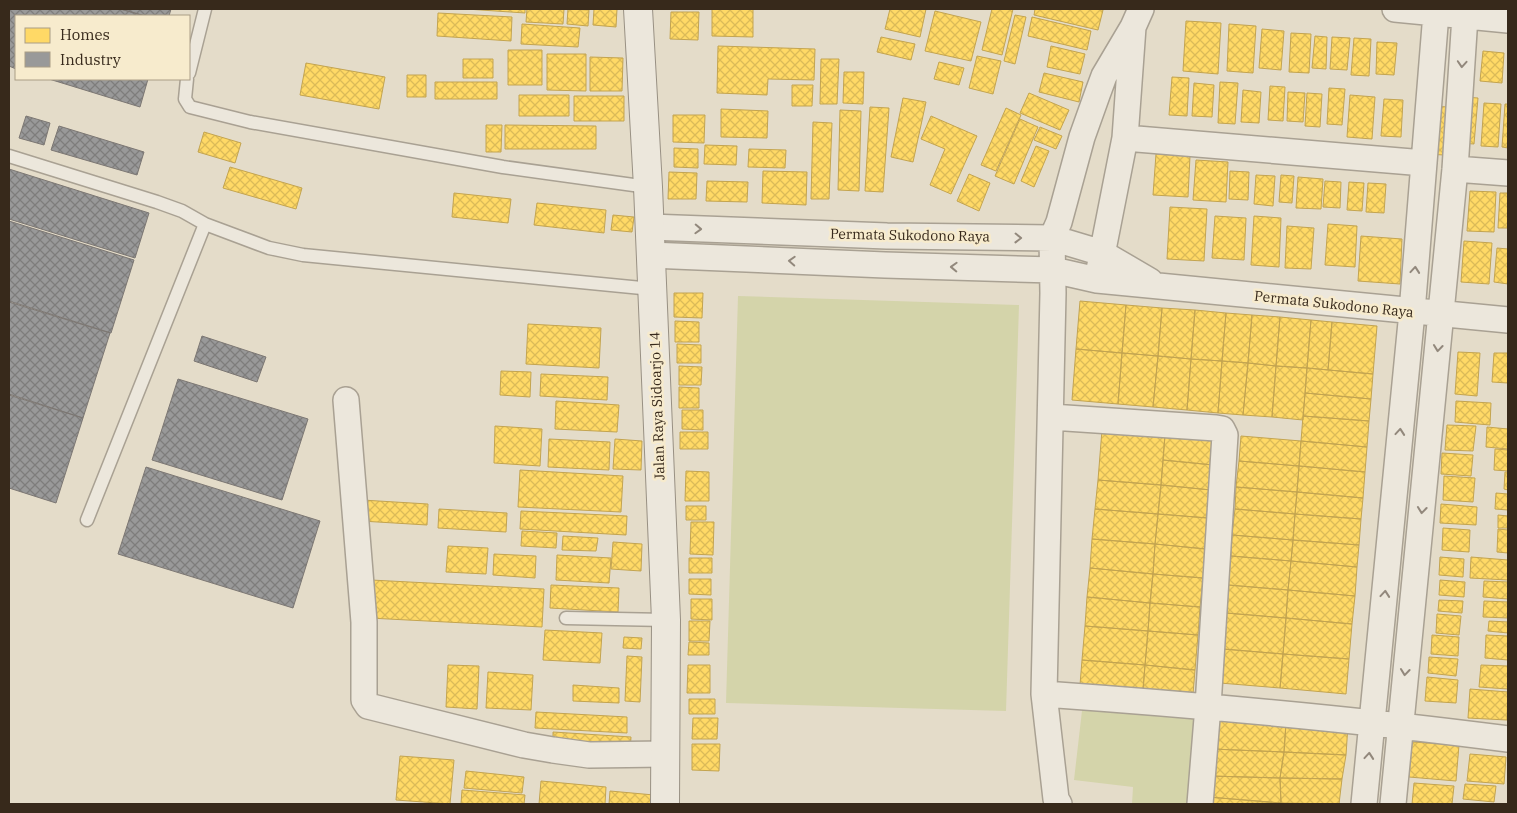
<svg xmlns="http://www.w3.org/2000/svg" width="1517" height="813" viewBox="0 0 1517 813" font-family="'IBM Plex Serif',serif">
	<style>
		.park { fill: #d4d4aa }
		.homes { fill: url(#homes-cross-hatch); stroke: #c3a450 }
		.industry { fill: url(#industry-cross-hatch); stroke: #7c7773 }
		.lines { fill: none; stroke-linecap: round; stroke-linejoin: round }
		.service-casing { stroke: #a9a193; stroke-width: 15 }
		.minor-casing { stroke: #a9a193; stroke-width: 28 }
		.secondary-casing { stroke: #989083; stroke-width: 30 }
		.service { stroke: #ece7dc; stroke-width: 12 }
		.minor { stroke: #ece7dc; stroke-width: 25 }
		.secondary { stroke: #ece7dc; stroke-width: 28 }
		.oneway { stroke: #92887c }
		.labels { text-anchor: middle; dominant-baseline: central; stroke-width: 5; stroke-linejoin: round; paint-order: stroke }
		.street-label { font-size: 14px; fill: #37291b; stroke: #f7ebcd }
	</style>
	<defs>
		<pattern id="homes-cross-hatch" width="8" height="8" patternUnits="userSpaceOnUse" patternTransform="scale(1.25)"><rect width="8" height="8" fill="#ffd966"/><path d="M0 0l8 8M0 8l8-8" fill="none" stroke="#dbba58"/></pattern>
		<pattern id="industry-cross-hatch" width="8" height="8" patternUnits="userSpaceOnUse" patternTransform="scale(1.25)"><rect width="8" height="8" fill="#999"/><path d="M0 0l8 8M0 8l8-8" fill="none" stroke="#7e7d7c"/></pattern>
	</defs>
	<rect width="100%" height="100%" fill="#e4dcc9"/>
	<path class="park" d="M 738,296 L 1019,305 L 1006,711 L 726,703 Z
		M 1083,702 L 1201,715 L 1193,804 L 1132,804 L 1133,787 L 1074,780 Z"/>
	<path class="homes" d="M 466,9 L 525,9 L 525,13 Z
		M 527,9 L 564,9 L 563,24 L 526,22 Z
		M 568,9 L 589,10 L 588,26 L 567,24 Z
		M 594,9 L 617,9 L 616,27 L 593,25 Z
		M 712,9 L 753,9 L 753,37 L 712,36 Z
		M 890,9 L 926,9 L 920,37 L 885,29 Z
		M 992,9 L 1013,9 L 1002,55 L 982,50 Z
		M 1035,9 L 1098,9 L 1103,10 L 1098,30 L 1034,15 Z
		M 935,11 L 981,22 L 971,61 L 925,51 Z
		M 671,12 L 699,12 L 698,40 L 670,39 Z
		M 438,13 L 512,17 L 511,41 L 437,36 Z
		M 1015,15 L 1026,17 L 1015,64 L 1004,61 Z
		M 1032,17 L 1091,31 L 1087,50 L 1028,36 Z
		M 1186,21 L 1221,23 L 1218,74 L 1183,71 Z
		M 522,24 L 580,28 L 578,47 L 521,44 Z
		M 1229,24 L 1256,26 L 1253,73 L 1227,71 Z
		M 1262,29 L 1284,31 L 1281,70 L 1259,68 Z
		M 1291,33 L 1311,34 L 1309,73 L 1289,72 Z
		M 1315,36 L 1327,37 L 1326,69 L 1312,68 Z
		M 881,37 L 915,44 L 911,60 L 877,52 Z
		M 1332,37 L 1350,38 L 1347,70 L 1330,69 Z
		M 1354,38 L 1371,39 L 1369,76 L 1351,75 Z
		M 1377,42 L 1397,43 L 1394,75 L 1376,74 Z
		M 718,46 L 815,49 L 814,80 L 768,79 L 767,95 L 717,93 Z
		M 1051,46 L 1085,54 L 1080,74 L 1047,67 Z
		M 508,50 L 542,50 L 542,85 L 508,85 Z
		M 1483,51 L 1504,53 L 1502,83 L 1480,81 Z
		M 547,54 L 586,54 L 586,91 L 547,90 Z
		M 977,56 L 1001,61 L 993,94 L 969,88 Z
		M 590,57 L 623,58 L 622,91 L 590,91 Z
		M 463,59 L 493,59 L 493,78 L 463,78 Z
		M 821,59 L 839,59 L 837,104 L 820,104 Z
		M 939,62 L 964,68 L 959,85 L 934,79 Z
		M 306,63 L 385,77 L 379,109 L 300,95 Z
		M 844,72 L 864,72 L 863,104 L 843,103 Z
		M 1044,73 L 1083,82 L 1079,102 L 1039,92 Z
		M 407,75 L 426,75 L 426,97 L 407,97 Z
		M 1172,77 L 1189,78 L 1187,116 L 1169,115 Z
		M 435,82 L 497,82 L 497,99 L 435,99 Z
		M 1220,82 L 1238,83 L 1235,124 L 1218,123 Z
		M 1194,83 L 1214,85 L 1212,117 L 1192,116 Z
		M 792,85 L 813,85 L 812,106 L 792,106 Z
		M 1270,86 L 1285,87 L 1283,121 L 1268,120 Z
		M 1329,88 L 1345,89 L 1342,125 L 1327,124 Z
		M 1243,90 L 1261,92 L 1259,123 L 1241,122 Z
		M 1288,92 L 1305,93 L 1303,122 L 1287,121 Z
		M 1029,93 L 1069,110 L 1060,130 L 1020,113 Z
		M 1307,93 L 1322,94 L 1320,127 L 1305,126 Z
		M 519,95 L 569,95 L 569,116 L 519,116 Z
		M 1350,95 L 1375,97 L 1372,139 L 1347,137 Z
		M 574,96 L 624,96 L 624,121 L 574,121 Z
		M 1464,97 L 1478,98 L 1474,144 L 1460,143 Z
		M 903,98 L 926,102 L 913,162 L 891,157 Z
		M 1384,99 L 1403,100 L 1401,137 L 1381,136 Z
		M 1484,103 L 1501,104 L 1498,147 L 1481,146 Z
		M 1505,104 L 1508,104 L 1508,148 L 1502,147 Z
		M 1430,106 L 1448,107 L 1444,155 L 1426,154 Z
		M 870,107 L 889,108 L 883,192 L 865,191 Z
		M 1006,108 L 1021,115 L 996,171 L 981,165 Z
		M 721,109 L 768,111 L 767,138 L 721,137 Z
		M 840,110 L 861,111 L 859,191 L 838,190 Z
		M 673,115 L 705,115 L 704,143 L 673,142 Z
		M 931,116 L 977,136 L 951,194 L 930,185 L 945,149 L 921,139 Z
		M 1020,119 L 1038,127 L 1014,184 L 995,176 Z
		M 813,122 L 832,123 L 829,199 L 811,199 Z
		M 486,125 L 502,125 L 501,152 L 486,152 Z
		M 505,125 L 596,126 L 596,149 L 505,149 Z
		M 1040,127 L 1062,136 L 1056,149 L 1034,140 Z
		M 204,132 L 241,143 L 235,163 L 198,152 Z
		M 705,145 L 737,146 L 736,165 L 704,164 Z
		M 1036,146 L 1049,151 L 1034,187 L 1021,181 Z
		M 674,148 L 698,149 L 698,168 L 674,167 Z
		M 749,149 L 786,150 L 785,168 L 748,167 Z
		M 1156,154 L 1190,156 L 1188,197 L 1153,195 Z
		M 1196,160 L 1228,162 L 1226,202 L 1193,200 Z
		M 230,167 L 302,188 L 296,209 L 223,188 Z
		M 763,171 L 807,172 L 806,205 L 762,203 Z
		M 1230,171 L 1249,172 L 1248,200 L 1229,199 Z
		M 669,172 L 697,173 L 696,199 L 668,199 Z
		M 969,174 L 990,183 L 979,211 L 957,201 Z
		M 1256,175 L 1275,176 L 1273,206 L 1254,204 Z
		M 1281,175 L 1294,176 L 1292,203 L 1279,202 Z
		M 1298,177 L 1323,179 L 1321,209 L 1296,208 Z
		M 707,181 L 748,182 L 747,202 L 706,201 Z
		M 1325,181 L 1341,182 L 1340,208 L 1323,207 Z
		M 1349,182 L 1364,183 L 1362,211 L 1347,210 Z
		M 1368,183 L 1386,184 L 1384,213 L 1366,212 Z
		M 1470,191 L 1496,192 L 1494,232 L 1467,231 Z
		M 454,193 L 511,199 L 508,223 L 452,217 Z
		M 1500,193 L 1508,193 L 1508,228 L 1498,228 Z
		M 537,203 L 606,210 L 604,233 L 534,225 Z
		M 1170,207 L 1207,209 L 1204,261 L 1167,259 Z
		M 613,215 L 634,217 L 632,232 L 611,230 Z
		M 1215,216 L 1246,218 L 1244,260 L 1212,258 Z
		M 1254,216 L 1281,218 L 1279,267 L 1251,265 Z
		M 1328,224 L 1357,226 L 1355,267 L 1325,265 Z
		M 1287,226 L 1314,228 L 1311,269 L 1285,268 Z
		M 1361,236 L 1402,239 L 1400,284 L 1358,281 Z
		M 1464,241 L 1492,243 L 1489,284 L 1461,282 Z
		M 1497,248 L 1508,249 L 1508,284 L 1494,282 Z
		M 674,293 L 703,293 L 702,318 L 674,317 Z
		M 1080,301 L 1126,305 L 1122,353 L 1076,349 Z
		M 1126,305 L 1162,308 L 1158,356 L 1122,353 Z
		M 1162,308 L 1195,310 L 1191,359 L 1158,356 Z
		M 1195,310 L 1226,313 L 1222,361 L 1191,359 Z
		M 1226,313 L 1252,315 L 1248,363 L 1222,361 Z
		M 1252,315 L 1280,317 L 1276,366 L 1248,363 Z
		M 1280,317 L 1311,320 L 1307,368 L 1276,366 Z
		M 1311,320 L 1332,322 L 1328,370 L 1307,368 Z
		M 675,321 L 699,322 L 699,342 L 675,342 Z
		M 1332,322 L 1377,326 L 1373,374 L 1328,370 Z
		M 528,324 L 601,328 L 599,368 L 526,364 Z
		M 677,344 L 701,345 L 701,363 L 677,363 Z
		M 1076,349 L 1122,353 L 1118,404 L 1072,400 Z
		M 1458,352 L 1480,353 L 1477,396 L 1455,394 Z
		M 1122,353 L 1158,356 L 1153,407 L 1118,404 Z
		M 1494,353 L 1508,353 L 1508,383 L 1492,382 Z
		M 1158,356 L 1191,359 L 1187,410 L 1153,407 Z
		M 1191,359 L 1222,361 L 1218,413 L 1187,410 Z
		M 1222,361 L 1248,363 L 1243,415 L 1218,413 Z
		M 1248,363 L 1276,366 L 1272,417 L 1243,415 Z
		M 679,366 L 702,367 L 701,385 L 679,385 Z
		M 1276,366 L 1307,368 L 1303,420 L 1272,417 Z
		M 1307,368 L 1373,374 L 1371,399 L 1305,393 Z
		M 501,371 L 531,372 L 530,397 L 500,395 Z
		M 541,374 L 608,377 L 607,400 L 540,396 Z
		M 679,387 L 699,388 L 699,408 L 679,408 Z
		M 1305,393 L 1371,399 L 1369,421 L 1303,416 Z
		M 556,401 L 619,405 L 617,432 L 555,429 Z
		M 1456,401 L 1491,403 L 1490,425 L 1455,422 Z
		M 682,410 L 703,410 L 703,430 L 682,429 Z
		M 1303,416 L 1369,421 L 1367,447 L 1301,441 Z
		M 1447,425 L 1476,426 L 1473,451 L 1445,450 Z
		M 495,426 L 542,429 L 540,466 L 494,463 Z
		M 1487,427 L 1508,429 L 1508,449 L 1486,447 Z
		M 1102,430 L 1165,435 L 1161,485 L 1098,480 Z
		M 680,432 L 708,432 L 708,449 L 680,449 Z
		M 1165,435 L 1215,439 L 1213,465 L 1163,460 Z
		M 1241,436 L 1301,441 L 1299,466 L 1239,461 Z
		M 549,439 L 610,442 L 609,470 L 548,467 Z
		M 615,439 L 642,441 L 641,470 L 613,469 Z
		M 1301,441 L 1367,447 L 1365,472 L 1299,466 Z
		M 1495,449 L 1508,450 L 1508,471 L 1494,470 Z
		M 1442,453 L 1473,455 L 1471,476 L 1441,474 Z
		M 1163,460 L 1213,465 L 1211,490 L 1161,485 Z
		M 1239,461 L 1299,466 L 1297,492 L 1236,487 Z
		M 1299,466 L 1365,472 L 1363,498 L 1297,492 Z
		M 520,470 L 623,476 L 621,512 L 518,507 Z
		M 686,471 L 709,472 L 709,501 L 685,501 Z
		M 1505,472 L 1508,472 L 1508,490 L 1504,489 Z
		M 1444,476 L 1475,478 L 1473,502 L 1443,500 Z
		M 1098,480 L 1161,485 L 1158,514 L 1095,509 Z
		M 1161,485 L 1211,490 L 1208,518 L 1158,514 Z
		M 1236,487 L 1297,492 L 1295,514 L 1235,509 Z
		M 1297,492 L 1363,498 L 1361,519 L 1295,514 Z
		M 1496,493 L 1508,494 L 1508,510 L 1495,509 Z
		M 362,500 L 428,504 L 427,525 L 361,521 Z
		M 1441,504 L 1477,507 L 1476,525 L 1440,523 Z
		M 686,506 L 706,506 L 706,520 L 686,520 Z
		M 439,509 L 507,513 L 506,532 L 438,528 Z
		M 1095,509 L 1158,514 L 1155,544 L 1092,539 Z
		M 1235,509 L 1295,514 L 1293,540 L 1232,535 Z
		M 521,511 L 627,516 L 626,535 L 520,529 Z
		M 1158,514 L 1208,518 L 1206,549 L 1155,544 Z
		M 1295,514 L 1361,519 L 1359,545 L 1293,540 Z
		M 1498,515 L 1508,516 L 1508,528 L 1498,528 Z
		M 691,522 L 714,522 L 713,555 L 690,554 Z
		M 1443,528 L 1470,530 L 1469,552 L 1442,550 Z
		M 1498,529 L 1508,530 L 1508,553 L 1497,552 Z
		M 522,531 L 557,533 L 556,548 L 521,546 Z
		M 1232,535 L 1293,540 L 1291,561 L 1231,556 Z
		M 563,536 L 598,538 L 596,551 L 562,550 Z
		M 1092,539 L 1155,544 L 1153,574 L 1090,568 Z
		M 1293,540 L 1359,545 L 1357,567 L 1291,561 Z
		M 613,542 L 642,544 L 641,571 L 611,569 Z
		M 1155,544 L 1206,549 L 1203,578 L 1153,574 Z
		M 448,546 L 488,548 L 486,574 L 446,572 Z
		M 494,554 L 536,556 L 535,578 L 493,575 Z
		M 557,555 L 611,558 L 609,583 L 556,580 Z
		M 1231,556 L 1291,561 L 1288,590 L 1228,585 Z
		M 1440,557 L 1464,559 L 1463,577 L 1439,575 Z
		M 1471,557 L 1508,560 L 1508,580 L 1470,578 Z
		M 689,558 L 712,558 L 712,573 L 689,573 Z
		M 1291,561 L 1357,567 L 1355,596 L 1288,590 Z
		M 1090,568 L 1153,574 L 1150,603 L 1087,597 Z
		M 1153,574 L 1203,578 L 1200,607 L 1150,603 Z
		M 689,579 L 711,579 L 711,595 L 689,594 Z
		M 371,580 L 544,589 L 542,627 L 369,618 Z
		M 1440,580 L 1465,582 L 1464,597 L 1439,595 Z
		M 1484,581 L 1508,582 L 1508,599 L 1483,597 Z
		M 551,585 L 619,588 L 618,612 L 550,608 Z
		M 1228,585 L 1288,590 L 1286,618 L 1226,613 Z
		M 1288,590 L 1355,596 L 1352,624 L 1286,618 Z
		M 1087,597 L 1150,603 L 1148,631 L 1085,626 Z
		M 691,599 L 712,599 L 712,620 L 691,619 Z
		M 1439,600 L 1463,601 L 1462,613 L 1438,611 Z
		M 1484,601 L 1508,602 L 1508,618 L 1483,617 Z
		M 1150,603 L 1200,607 L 1198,635 L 1148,631 Z
		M 1226,613 L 1286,618 L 1283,654 L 1223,649 Z
		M 1437,614 L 1461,616 L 1459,635 L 1436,633 Z
		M 1286,618 L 1352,624 L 1349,659 L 1283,654 Z
		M 689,621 L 710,621 L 709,641 L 689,641 Z
		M 1489,621 L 1508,622 L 1508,633 L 1488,631 Z
		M 1085,626 L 1148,631 L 1145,665 L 1082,660 Z
		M 545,630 L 602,633 L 600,663 L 543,660 Z
		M 1148,631 L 1198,635 L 1195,670 L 1145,665 Z
		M 1432,635 L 1459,637 L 1458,656 L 1431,654 Z
		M 1486,635 L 1508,636 L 1508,660 L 1485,658 Z
		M 624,637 L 642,638 L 641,649 L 623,648 Z
		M 689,642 L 709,643 L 709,655 L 688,655 Z
		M 1223,649 L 1283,654 L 1280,688 L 1220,683 Z
		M 1283,654 L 1349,659 L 1346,694 L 1280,688 Z
		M 627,656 L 642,657 L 640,702 L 625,701 Z
		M 1429,657 L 1458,659 L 1456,676 L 1428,673 Z
		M 1082,660 L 1145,665 L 1143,690 L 1080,685 Z
		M 448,665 L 479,666 L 477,709 L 446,707 Z
		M 688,665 L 710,665 L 710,693 L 687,693 Z
		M 1145,665 L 1195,670 L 1193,694 L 1143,690 Z
		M 1481,665 L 1508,666 L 1508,689 L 1479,687 Z
		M 488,672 L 533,675 L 531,710 L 486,708 Z
		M 1427,677 L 1458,680 L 1456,703 L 1425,701 Z
		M 573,685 L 619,688 L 619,703 L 573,701 Z
		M 1470,689 L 1508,692 L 1507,720 L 1468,718 Z
		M 689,699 L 715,699 L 715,714 L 689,714 Z
		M 536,712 L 627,717 L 627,733 L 535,728 Z
		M 693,718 L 718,718 L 717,739 L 692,739 Z
		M 1215,718 L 1286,723 L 1284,752 L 1212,749 Z
		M 1286,723 L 1348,725 L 1346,755 L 1284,752 Z
		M 553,732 L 631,737 L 630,752 L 553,748 Z
		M 1412,742 L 1459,745 L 1456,781 L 1409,777 Z
		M 692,744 L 720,744 L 719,771 L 692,770 Z
		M 1212,749 L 1284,752 L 1280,778 L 1210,776 Z
		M 1284,752 L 1346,755 L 1342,779 L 1280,778 Z
		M 1470,754 L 1506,757 L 1504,784 L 1467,781 Z
		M 400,756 L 454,760 L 450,804 L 396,800 Z
		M 466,771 L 524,777 L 522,793 L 464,788 Z
		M 1210,776 L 1280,778 L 1281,803 L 1208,797 Z
		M 1280,778 L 1342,779 L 1339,804 L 1281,803 Z
		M 541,781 L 606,787 L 605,804 L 539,804 Z
		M 1414,783 L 1454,786 L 1452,804 L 1412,804 Z
		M 1465,784 L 1496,786 L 1494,802 L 1463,799 Z
		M 462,790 L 525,795 L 524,804 L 461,804 Z
		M 610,791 L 654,795 L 653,804 L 609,804 Z
		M 1208,797 L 1281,803 L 1208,804 Z"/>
	<path class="industry" d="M 9,9 L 120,9 L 145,16 L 16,16 L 16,69 L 9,66 Z
		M 121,9 L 171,9 L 169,16 L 145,16 Z
		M 49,79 L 148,79 L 140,107 Z
		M 26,116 L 50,123 L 44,145 L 19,138 Z
		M 59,126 L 144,152 L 137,175 L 51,150 Z
		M 9,169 L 149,213 L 135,258 L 9,219 Z
		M 9,221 L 134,260 L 111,333 L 9,301 Z
		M 9,302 L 110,333 L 83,418 L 9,394 Z
		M 202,336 L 266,357 L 257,382 L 194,361 Z
		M 178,379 L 308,419 L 282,500 L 152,460 Z
		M 9,395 L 83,418 L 56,503 L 9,488 Z
		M 146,467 L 320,521 L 293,608 L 118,554 Z"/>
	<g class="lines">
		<defs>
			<path id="service" d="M 189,73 L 205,9
				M 187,79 L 185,99 L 190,107 L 250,122 L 503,167 L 648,187
				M 9,156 L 157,202 L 182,211 L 205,224 L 269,248 L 303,255 L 652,289
				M 87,520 L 205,224
				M 566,618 L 666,620"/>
			<path id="minor" d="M 1395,9 L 1508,20
				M 1125,138 L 1424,163
				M 1455,169 L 1508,173
				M 650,227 L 887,236 L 1052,238 L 1102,253 L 1150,281
				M 650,255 L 885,265 L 1053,270 L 1097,280 L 1508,320
				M 1099,270 L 1125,138 L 1133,27 L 1141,9
				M 346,400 L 364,622 L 364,700 L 368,706 L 524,745 L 553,750 L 589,755 L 665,754
				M 1051,417 L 1216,428 L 1222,429 L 1225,435 L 1208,706 L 1200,804
				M 1044,694 C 1199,705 1354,719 1508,739
				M 1059,804 L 1056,799 L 1044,694 L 1053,293 L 1052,238 L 1059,222 L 1082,137 L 1097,95 L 1104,76 L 1133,27
				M 1364,804 L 1412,312 L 1436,13
				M 1393,804 L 1455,169 L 1465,16"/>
			<path id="secondary" d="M 638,9 L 648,187 L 666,620 L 665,804"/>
		</defs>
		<use href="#service" class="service-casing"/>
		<use href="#minor" class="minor-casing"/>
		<use href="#secondary" class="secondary-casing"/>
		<use href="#service" class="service"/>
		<use href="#minor" class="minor"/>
		<use href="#secondary" class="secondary"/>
	</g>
	<defs><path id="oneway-chevron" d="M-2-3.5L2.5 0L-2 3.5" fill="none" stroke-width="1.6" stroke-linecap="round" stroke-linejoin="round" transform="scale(1.25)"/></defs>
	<g class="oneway">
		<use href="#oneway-chevron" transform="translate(1462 64) rotate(94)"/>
		<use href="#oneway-chevron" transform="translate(698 229) rotate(2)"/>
		<use href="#oneway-chevron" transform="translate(1018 238) rotate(1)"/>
		<use href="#oneway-chevron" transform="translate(792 261) rotate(-177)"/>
		<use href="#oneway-chevron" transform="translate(954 267) rotate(-178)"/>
		<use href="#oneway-chevron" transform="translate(1415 270) rotate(-85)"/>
		<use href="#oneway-chevron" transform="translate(1438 348) rotate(96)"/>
		<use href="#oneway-chevron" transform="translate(1400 432) rotate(-85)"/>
		<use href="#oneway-chevron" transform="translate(1422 510) rotate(96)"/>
		<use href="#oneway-chevron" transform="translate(1385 594) rotate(-85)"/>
		<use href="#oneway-chevron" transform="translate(1405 672) rotate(96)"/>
		<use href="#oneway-chevron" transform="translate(1369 756) rotate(-85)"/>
	</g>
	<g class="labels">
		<g class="street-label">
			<text transform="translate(910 235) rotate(1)">Permata Sukodono Raya</text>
			<text transform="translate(1334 304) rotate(6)">Permata Sukodono Raya</text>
			<text transform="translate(657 406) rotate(-92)">Jalan Raya Sidoarjo 14</text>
		</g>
	</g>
	<rect width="1517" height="813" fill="none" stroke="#37291b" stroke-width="20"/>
	<rect x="15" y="15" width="175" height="65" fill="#f7ebcd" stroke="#aa9d86"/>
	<rect x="25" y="28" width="25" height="15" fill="#ffd966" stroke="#aa9d86"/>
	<text x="60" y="40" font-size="15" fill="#37291b">Homes</text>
	<rect x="25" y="52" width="25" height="15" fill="#999999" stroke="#aa9d86"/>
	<text x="60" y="65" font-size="15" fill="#37291b">Industry</text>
</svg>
